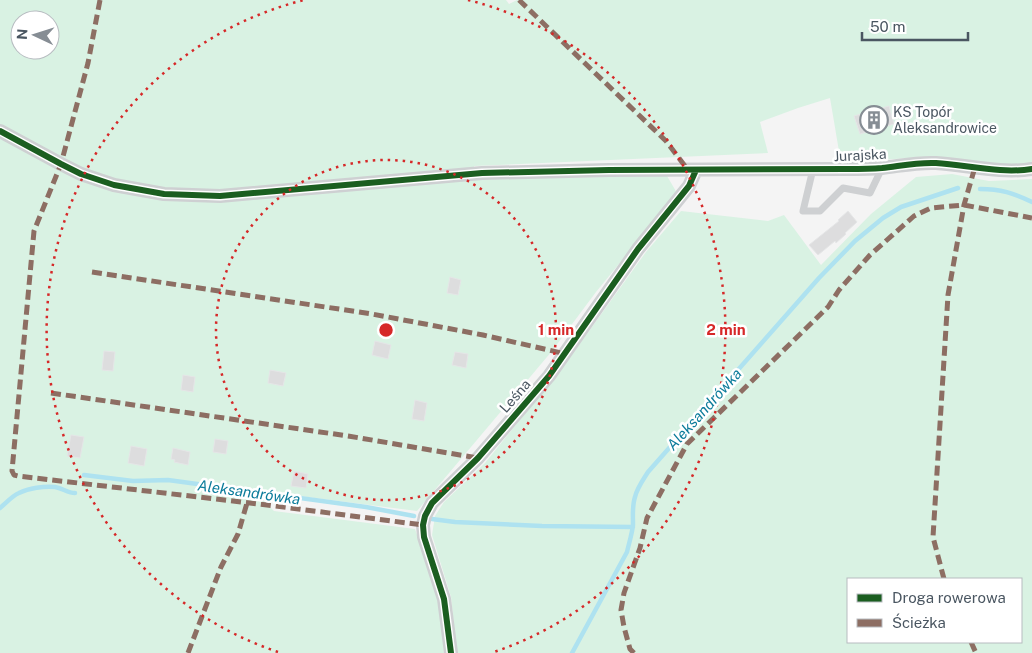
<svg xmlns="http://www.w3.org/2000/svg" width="1032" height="653" viewBox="0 0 1032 653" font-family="'Public Sans',sans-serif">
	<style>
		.green { fill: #d9f2e3; fill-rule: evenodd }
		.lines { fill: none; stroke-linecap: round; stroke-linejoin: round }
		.stream { stroke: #aee2f0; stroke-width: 4.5 }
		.building { fill: #ddddde; stroke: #e5e6e7 }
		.lane { stroke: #ced0d2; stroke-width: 7 }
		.street { stroke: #ced0d2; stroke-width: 14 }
		.quiet { stroke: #8d6e63; stroke-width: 5; stroke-dasharray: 10 5; stroke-linecap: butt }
		.cycleway-casing { stroke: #fff; stroke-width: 9 }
		.cycleway { stroke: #1b5e20; stroke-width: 6 }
		.ring { fill: none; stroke: #d62828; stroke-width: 2.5; stroke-dasharray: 2.5 5 }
		.labels { text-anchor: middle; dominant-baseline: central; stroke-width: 5; stroke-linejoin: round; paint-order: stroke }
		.poi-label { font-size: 14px; fill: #4a5661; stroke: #fff; text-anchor: start }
		.street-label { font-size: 14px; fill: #4a5661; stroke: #fff }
		.water-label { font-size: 15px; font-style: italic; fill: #0c7c9b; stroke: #fff }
		.centre { fill: #d62828; stroke: #fff; stroke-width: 2.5 }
		.ring-label { font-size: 15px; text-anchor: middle; font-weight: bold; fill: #d62828; stroke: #fff; stroke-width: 5; stroke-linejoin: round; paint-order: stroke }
	</style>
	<rect width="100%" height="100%" fill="#f4f4f4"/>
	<path class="green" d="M 0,0 L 506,0 L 509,4 L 517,0 L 1032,0 L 1032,164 L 1021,166 L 908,158 L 841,163 L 830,98 L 798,108 L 760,122 L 768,153 L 474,166 L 471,179 L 667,176 L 677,193 L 596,292 L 552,351 L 417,511 L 253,490 L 274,511 L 415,529 L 439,598 L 444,653 L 0,653 ZM 20,20 L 50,20 L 50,50 L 20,50 Z
		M 952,174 L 989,181 L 1032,179 L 1032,653 L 457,653 L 451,597 L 432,535 L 435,516 L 444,502 L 485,463 L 571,356 L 646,252 L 681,211 L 768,221 L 784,215 L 821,265 L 871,214 L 916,177 ZM 848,579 L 1021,579 L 1021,642 L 848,642 Z"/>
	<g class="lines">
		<path class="stream" d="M 980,189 C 1001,189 1013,193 1032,202
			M 84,475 L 133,481 L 168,480 L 366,507 L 414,516
			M 0,508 C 6,503 12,496 19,493 C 29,488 44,486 55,487 C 62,488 68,493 75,493
			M 432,519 L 455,522 L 542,526 L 633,527
			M 572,653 L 627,552 C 629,543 632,534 633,525 C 633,515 632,506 635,497 C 637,488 643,480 648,472 L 819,278 L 855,241 L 883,218 L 901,207 L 958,188"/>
	</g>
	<path class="building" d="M 889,106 L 894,124 L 860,134 L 854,116 Z
		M 848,211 L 857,222 L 845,233 L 846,234 L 836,243 L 835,241 L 818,255 L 809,245 L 839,221 L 838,220 Z
		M 450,277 L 461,280 L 458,295 L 447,293 Z
		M 375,341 L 391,345 L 388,359 L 372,355 Z
		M 104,351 L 115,352 L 113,371 L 102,370 Z
		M 455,352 L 468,354 L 466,368 L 452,365 Z
		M 270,370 L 286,373 L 283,386 L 268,383 Z
		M 183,375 L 195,377 L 193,392 L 181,390 Z
		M 415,400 L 427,403 L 424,421 L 412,419 Z
		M 71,435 L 84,437 L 80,458 L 67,456 Z
		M 215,439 L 228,441 L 226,454 L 213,452 Z
		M 131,446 L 147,449 L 144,466 L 128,463 Z
		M 173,448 L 190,452 L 188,465 L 174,462 L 175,460 L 171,459 Z
		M 294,471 L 308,474 L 306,488 L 291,486 Z"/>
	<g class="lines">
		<path class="lane" d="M 813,169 L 803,211 L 820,211 L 843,188 L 870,193 L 882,168"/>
		<path class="street" d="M 0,131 L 61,164 L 81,174 L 114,185 L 164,194 L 220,196 L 482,173 L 609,170 L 847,169 C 858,169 870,169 882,168 C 900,166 917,162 936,163 C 968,165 1000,174 1032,169
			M 451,653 L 444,599 L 424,537 L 423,525 L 425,516 L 432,503 L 478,458 L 549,376 L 638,249 L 689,186 L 696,170"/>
		<path class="quiet" d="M 100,0 L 88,63 L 61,164 L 34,231 L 12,471 L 14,475 L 18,476 L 267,505 L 423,525
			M 519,0 L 666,141 L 688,170
			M 92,272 L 372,314 L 483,335 L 566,354
			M 51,393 L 348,436 L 478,458
			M 944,579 L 933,537 L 948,295 L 964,205 L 975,167
			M 971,642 L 976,653
			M 188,653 L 221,567 L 238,534 L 247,503
			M 634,653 L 630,649 L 624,627 L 621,610 L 624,593 L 640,548 L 647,518 L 687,444 L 828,307 L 839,290 L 870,255 L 914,216 L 931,208 L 964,205 L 1032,218"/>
		<defs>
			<path id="cycleway" d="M 0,131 L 61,164 L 81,174 L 114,185 L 164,194 L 220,196 L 482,173 L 609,170 L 847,169 C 858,169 870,169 882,168 C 900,166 917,162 936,163 C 968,165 1000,174 1032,169
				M 451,653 L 444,599 L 424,537 L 423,525 L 425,516 L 432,503 L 478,458 L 549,376 L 638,249 L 689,186 L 696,170"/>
		</defs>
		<use href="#cycleway" class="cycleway-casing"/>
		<use href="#cycleway" class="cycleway"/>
	</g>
	<g class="ring">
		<circle cx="386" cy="330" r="170"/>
		<path d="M278 652A340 340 0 0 1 304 0M468 0A340 340 0 0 1 494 652"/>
	</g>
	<defs>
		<symbol id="building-ring" viewBox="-11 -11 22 22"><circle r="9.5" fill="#fff" stroke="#868d94" stroke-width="1.5"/><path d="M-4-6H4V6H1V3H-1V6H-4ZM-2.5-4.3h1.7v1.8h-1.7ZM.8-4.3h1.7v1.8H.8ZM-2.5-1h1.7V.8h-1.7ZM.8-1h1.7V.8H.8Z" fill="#868d94"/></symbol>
	</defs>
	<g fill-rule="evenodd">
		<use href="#building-ring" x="858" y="104" width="32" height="32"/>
	</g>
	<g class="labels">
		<g class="poi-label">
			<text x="893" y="112">KS Topór<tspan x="893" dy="16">Aleksandrowice</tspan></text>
		</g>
		<g class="street-label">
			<text transform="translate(860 155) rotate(-3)">Jurajska</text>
			<text transform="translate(515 396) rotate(-49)">Leśna</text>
		</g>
		<g class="water-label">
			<text transform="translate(704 409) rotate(-48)">Aleksandrówka</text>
			<text transform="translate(249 492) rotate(8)">Aleksandrówka</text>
		</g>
	</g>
	<circle cx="386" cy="330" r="8" class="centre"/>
	<g class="ring-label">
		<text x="556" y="335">1 min</text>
		<text x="726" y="335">2 min</text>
	</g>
	<rect x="847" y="578" width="175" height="65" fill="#ffffff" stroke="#b7bbc0"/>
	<rect x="857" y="594" width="25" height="8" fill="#1b5e20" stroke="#b7bbc0"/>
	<text x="892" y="603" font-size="15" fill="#4a5661">Droga rowerowa</text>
	<rect x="857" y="619" width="25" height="8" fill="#8d6e63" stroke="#b7bbc0"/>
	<text x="892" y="628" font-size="15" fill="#4a5661">Ścieżka</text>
	<g transform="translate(35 35) rotate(274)"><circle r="24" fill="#ffffff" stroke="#b7bbc0"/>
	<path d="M0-4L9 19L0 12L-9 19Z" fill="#868d94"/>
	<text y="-8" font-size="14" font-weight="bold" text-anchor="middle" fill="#4a5661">N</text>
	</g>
	<path d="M862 32v8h106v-8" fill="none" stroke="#4a5661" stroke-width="2.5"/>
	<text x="870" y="32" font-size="15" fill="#4a5661" stroke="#ffffff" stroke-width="4" paint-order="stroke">50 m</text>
</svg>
